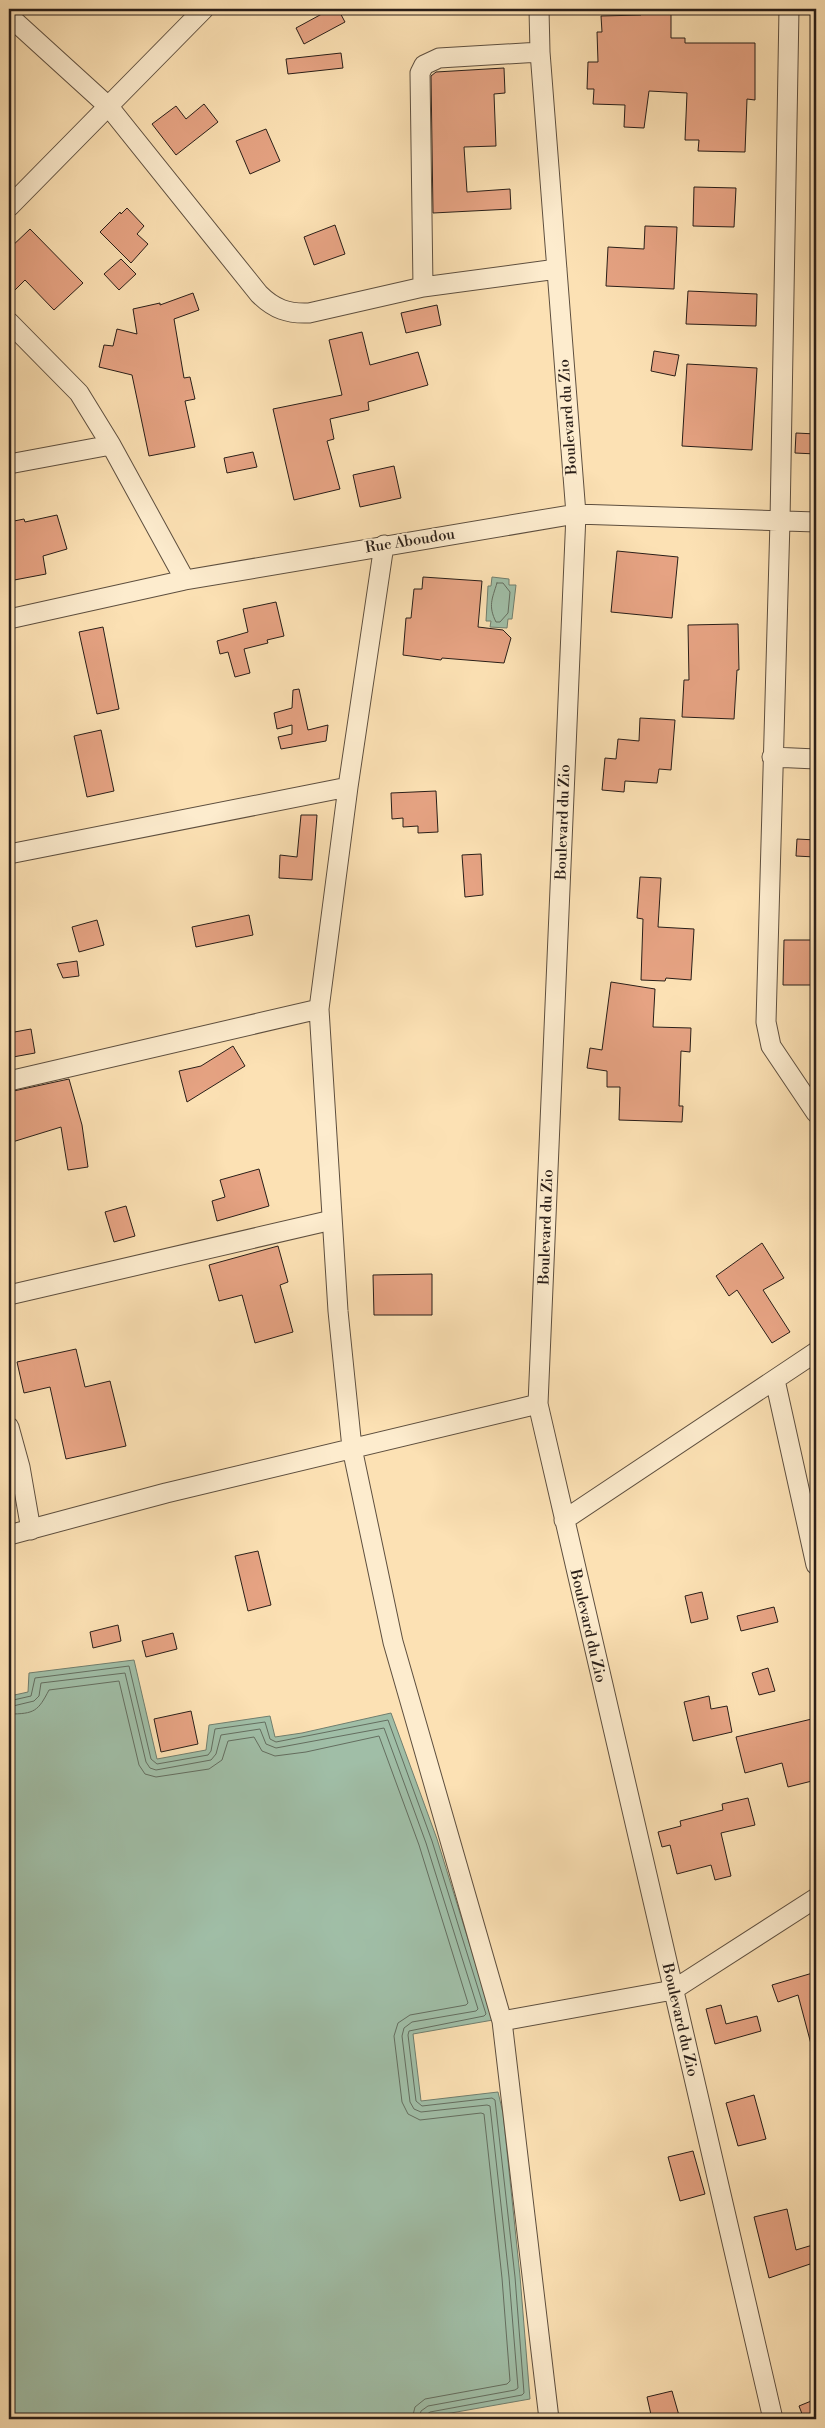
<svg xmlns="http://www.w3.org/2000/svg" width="825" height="2428" viewBox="0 0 825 2428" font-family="'Libre Bodoni',serif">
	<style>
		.water { fill: #a0bea7; stroke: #707e6e }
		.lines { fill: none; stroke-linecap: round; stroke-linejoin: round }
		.shore { stroke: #646e60; stroke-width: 1 }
		.building { fill: #e6a383; stroke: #291e18 }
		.minor-casing { stroke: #5e4f3f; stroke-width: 21 }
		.minor { stroke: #fdecce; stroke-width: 19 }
		.labels { text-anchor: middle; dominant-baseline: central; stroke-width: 4; stroke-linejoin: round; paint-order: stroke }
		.street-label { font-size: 15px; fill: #291e18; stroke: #fdecce }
	</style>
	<rect width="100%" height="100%" fill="#fce1b4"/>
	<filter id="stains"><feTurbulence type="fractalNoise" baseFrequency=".004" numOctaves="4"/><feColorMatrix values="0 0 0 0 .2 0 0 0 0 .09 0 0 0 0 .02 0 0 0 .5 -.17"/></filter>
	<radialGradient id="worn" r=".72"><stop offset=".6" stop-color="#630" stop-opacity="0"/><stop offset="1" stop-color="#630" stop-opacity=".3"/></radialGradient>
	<path class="water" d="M 492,577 L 509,579 L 509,585 L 516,585 L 512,619 L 508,619 L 507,628 L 490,627 L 491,621 L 486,621 L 488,586 L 491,586 Z
		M 134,1660 L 157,1759 L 206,1750 L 209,1725 L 270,1716 L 275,1737 L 302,1733 L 391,1713 L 437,1839 L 493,2020 L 413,2034 L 421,2101 L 498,2092 L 503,2113 L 520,2276 L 530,2399 L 417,2419 L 9,2419 L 9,1694 L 10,1696 L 28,1692 L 29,1673 Z"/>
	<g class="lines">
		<path class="shore" d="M 497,583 L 503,583 L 510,592 L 508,613 L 500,622 L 496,622 C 488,606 492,599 497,583 Z
			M 9,1701 L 31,1696 L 35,1678 L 129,1666 L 151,1759 L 157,1764 L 208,1755 L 211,1751 L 215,1729 L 265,1722 L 270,1739 L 276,1742 L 388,1720 L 432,1841 L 486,2014 L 484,2016 L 409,2031 L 408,2035 L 416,2101 L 422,2106 L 492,2098 L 495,2100 L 515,2277 L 524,2393 L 522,2395 L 430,2412 L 426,2415 L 425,2419
			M 9,1707 L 34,1701 L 39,1696 L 41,1683 L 125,1673 L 146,1762 L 150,1768 L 156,1770 L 211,1760 L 216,1754 L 221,1735 L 260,1729 L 266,1744 L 276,1748 L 384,1728 L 426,1843 L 478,2009 L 476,2011 L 412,2022 L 404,2028 L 402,2036 L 410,2102 L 414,2109 L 421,2112 L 487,2105 L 490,2106 L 509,2277 L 518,2388 L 515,2390 L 428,2406 L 421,2411 L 419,2419
			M 9,1714 C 35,1714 38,1711 49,1690 L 119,1681 L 139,1765 L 145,1774 L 156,1777 L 209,1769 L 222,1760 L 228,1741 L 254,1737 L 262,1751 L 275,1756 L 306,1752 L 379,1736 L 419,1845 L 468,2003 L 466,2005 L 410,2015 L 398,2023 L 394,2036 L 402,2102 L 408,2114 L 420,2120 L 481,2113 L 484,2114 L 502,2278 L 510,2381 L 507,2384 L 425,2399 L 415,2407 L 412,2419"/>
	</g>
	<path class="building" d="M 331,9 L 338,9 L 345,22 L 304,44 L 296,28 Z
		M 642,9 L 671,9 L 671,38 L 685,38 L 685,43 L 755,43 L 755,100 L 747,99 L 745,152 L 698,151 L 699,140 L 685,140 L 687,93 L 649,91 L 644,128 L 624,127 L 625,105 L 593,104 L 594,89 L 587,89 L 588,62 L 598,62 L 597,32 L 602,32 L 601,16 L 641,15 Z
		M 341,53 L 343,68 L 288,74 L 286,59 Z
		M 504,68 L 505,93 L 494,94 L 496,146 L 464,147 L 467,192 L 510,189 L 511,209 L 433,213 L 431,76 L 436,72 Z
		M 204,104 L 218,122 L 176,155 L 152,124 L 176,106 L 186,119 Z
		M 266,129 L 280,161 L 250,174 L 236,141 Z
		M 694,187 L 736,188 L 734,227 L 693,226 Z
		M 127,208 L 144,226 L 137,234 L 148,244 L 131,263 L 100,232 L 120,212 L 121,214 Z
		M 335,225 L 345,254 L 314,265 L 304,237 Z
		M 645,226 L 677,227 L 674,289 L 606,286 L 608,247 L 644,249 Z
		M 30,229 L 83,283 L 54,310 L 25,280 L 9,296 L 9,249 Z
		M 121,259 L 136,274 L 119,290 L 104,274 Z
		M 688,291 L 757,294 L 756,326 L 686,324 Z
		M 193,293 L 199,310 L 174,319 L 184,378 L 190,377 L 195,399 L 185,401 L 195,447 L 149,456 L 132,375 L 99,367 L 104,345 L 113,346 L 117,329 L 137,334 L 133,309 L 160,303 L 160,305 Z
		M 437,305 L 441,325 L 406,333 L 401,313 Z
		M 362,332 L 370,365 L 418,352 L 428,385 L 368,402 L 369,410 L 330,419 L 334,439 L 327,441 L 340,489 L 294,500 L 273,409 L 342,395 L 329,340 Z
		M 654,351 L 679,355 L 675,376 L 651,371 Z
		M 687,364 L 757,368 L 752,450 L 682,446 Z
		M 796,433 L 816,434 L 816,454 L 795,453 Z
		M 253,452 L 257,467 L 227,473 L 224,458 Z
		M 394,466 L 401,498 L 360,507 L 353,475 Z
		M 57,515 L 67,549 L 43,556 L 46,574 L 9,581 L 9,522 L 24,519 L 25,522 Z
		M 617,551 L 678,557 L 672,618 L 611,612 Z
		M 423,577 L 482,581 L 478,627 L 503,630 L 511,638 L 504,663 L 442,658 L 441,660 L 403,655 L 406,618 L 411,618 L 414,589 L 422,589 Z
		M 276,602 L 284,636 L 267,640 L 268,643 L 244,649 L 250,673 L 235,677 L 228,652 L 220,654 L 217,641 L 248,632 L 243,609 Z
		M 738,624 L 739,670 L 737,670 L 734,719 L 682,717 L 684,680 L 689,680 L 688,625 Z
		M 103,627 L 119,709 L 97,714 L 79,632 Z
		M 299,689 L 308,730 L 328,725 L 326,741 L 281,749 L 278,737 L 292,734 L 292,725 L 277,729 L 274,713 L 292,708 L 293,690 Z
		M 640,718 L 675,720 L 671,770 L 659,769 L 657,783 L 625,781 L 624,792 L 602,790 L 605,758 L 616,759 L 618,739 L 639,741 Z
		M 101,730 L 114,791 L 87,797 L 74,736 Z
		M 436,791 L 438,832 L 418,833 L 418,826 L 403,827 L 403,818 L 392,819 L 391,793 Z
		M 301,815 L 317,815 L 312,880 L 279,878 L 280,855 L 297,857 Z
		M 797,839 L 816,840 L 815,857 L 796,856 Z
		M 481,854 L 483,895 L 465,897 L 462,855 Z
		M 640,877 L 661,878 L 658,927 L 694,929 L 691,980 L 666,978 L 665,981 L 641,980 L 643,919 L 637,918 Z
		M 249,915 L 253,935 L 196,947 L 192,927 Z
		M 97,920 L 104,945 L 79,952 L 72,927 Z
		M 784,940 L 813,940 L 813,985 L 783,985 Z
		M 77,961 L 79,976 L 63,978 L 57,964 Z
		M 611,982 L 655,989 L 653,1027 L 691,1028 L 690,1052 L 681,1051 L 679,1106 L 683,1106 L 682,1122 L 619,1120 L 620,1087 L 607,1087 L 607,1071 L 587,1068 L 590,1048 L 602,1050 Z
		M 31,1029 L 35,1053 L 13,1057 L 9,1033 Z
		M 233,1046 L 245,1066 L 187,1102 L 179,1071 L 201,1066 Z
		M 69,1079 L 82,1125 L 88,1167 L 68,1170 L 61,1127 L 9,1143 L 9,1092 Z
		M 259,1169 L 269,1206 L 217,1221 L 212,1201 L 225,1197 L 220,1180 Z
		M 126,1206 L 135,1236 L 114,1242 L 105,1212 Z
		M 762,1243 L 784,1278 L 763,1290 L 790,1332 L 772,1343 L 737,1290 L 729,1296 L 716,1276 Z
		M 278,1246 L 288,1282 L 280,1285 L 293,1332 L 255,1343 L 242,1295 L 219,1301 L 209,1265 Z
		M 432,1274 L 432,1315 L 374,1315 L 373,1275 Z
		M 76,1349 L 85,1387 L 110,1381 L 126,1446 L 66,1459 L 50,1387 L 24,1393 L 17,1362 Z
		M 258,1551 L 271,1605 L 248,1611 L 235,1556 Z
		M 702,1592 L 708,1619 L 691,1623 L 685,1596 Z
		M 774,1607 L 778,1622 L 741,1631 L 737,1616 Z
		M 118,1625 L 121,1641 L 93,1648 L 90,1632 Z
		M 173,1633 L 177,1649 L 146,1657 L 142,1641 Z
		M 768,1668 L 775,1691 L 759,1695 L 752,1673 Z
		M 709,1696 L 711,1709 L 727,1706 L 732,1732 L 693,1741 L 684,1702 Z
		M 191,1711 L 198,1744 L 161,1752 L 154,1719 Z
		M 816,1718 L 816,1780 L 788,1787 L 782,1763 L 745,1773 L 736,1737 Z
		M 748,1798 L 755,1825 L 721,1833 L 731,1876 L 715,1880 L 711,1865 L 677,1874 L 670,1845 L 662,1847 L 658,1832 L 681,1826 L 680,1821 L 723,1810 L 722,1804 Z
		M 816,1972 L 816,2044 L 811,2044 L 798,1995 L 778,2002 L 772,1985 Z
		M 721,2005 L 726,2024 L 757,2016 L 761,2031 L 715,2044 L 706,2009 Z
		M 754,2095 L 766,2139 L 738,2146 L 726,2103 Z
		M 693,2151 L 705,2194 L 680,2201 L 668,2157 Z
		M 787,2209 L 796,2250 L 816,2244 L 816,2262 L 769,2278 L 754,2217 Z
		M 672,2391 L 680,2419 L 652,2419 L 647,2397 Z
		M 816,2399 L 816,2419 L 804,2419 L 799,2406 Z"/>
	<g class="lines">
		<defs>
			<path id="minor" d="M 539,9 L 540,52 L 576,514 L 538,1404 L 773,2419
				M 789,9 L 780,521 L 766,1022 L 771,1046 L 816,1113
				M 9,16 L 109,107 L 259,294 C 274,309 288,314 309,313 L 423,287 L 557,269
				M 9,207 L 204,9
				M 423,287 L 420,73 L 424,65 L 439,58 L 540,52
				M 9,322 L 79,393 L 111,445 L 185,580
				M 9,464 L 111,445
				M 384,545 L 348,787 L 319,1009 L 338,1311 L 352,1448 L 393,1642 L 502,2021 L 549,2419
				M 9,619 L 185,580 L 576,514 L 816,522
				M 772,757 L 816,759
				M 9,854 L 348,787
				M 9,1081 L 319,1009
				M 9,1295 L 332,1220
				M 775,1380 L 816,1565
				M 9,1427 L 20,1467 L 31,1530
				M 564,1520 L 816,1352
				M 9,1535 L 166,1493 L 538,1404
				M 502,2021 L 673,1990 L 816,1898"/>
		</defs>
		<use href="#minor" class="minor-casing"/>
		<use href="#minor" class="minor"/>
	</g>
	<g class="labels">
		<g class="street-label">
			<text transform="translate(568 417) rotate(-94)">Boulevard du Zio</text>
			<text transform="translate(410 541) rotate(-9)">Rue Aboudou</text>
			<text transform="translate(563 822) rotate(-88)">Boulevard du Zio</text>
			<text transform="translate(546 1227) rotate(-88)">Boulevard du Zio</text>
			<text transform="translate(588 1626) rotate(77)">Boulevard du Zio</text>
			<text transform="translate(680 2020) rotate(77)">Boulevard du Zio</text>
		</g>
	</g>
	<rect width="825" height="2428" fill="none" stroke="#fce1b4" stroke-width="30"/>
	<rect x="10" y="10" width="805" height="2408" fill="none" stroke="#291e18" stroke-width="2.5"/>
	<rect x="15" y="15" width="795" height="2398" fill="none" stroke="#291e18"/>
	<rect width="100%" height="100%" filter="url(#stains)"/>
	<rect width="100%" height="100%" fill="url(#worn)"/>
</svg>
